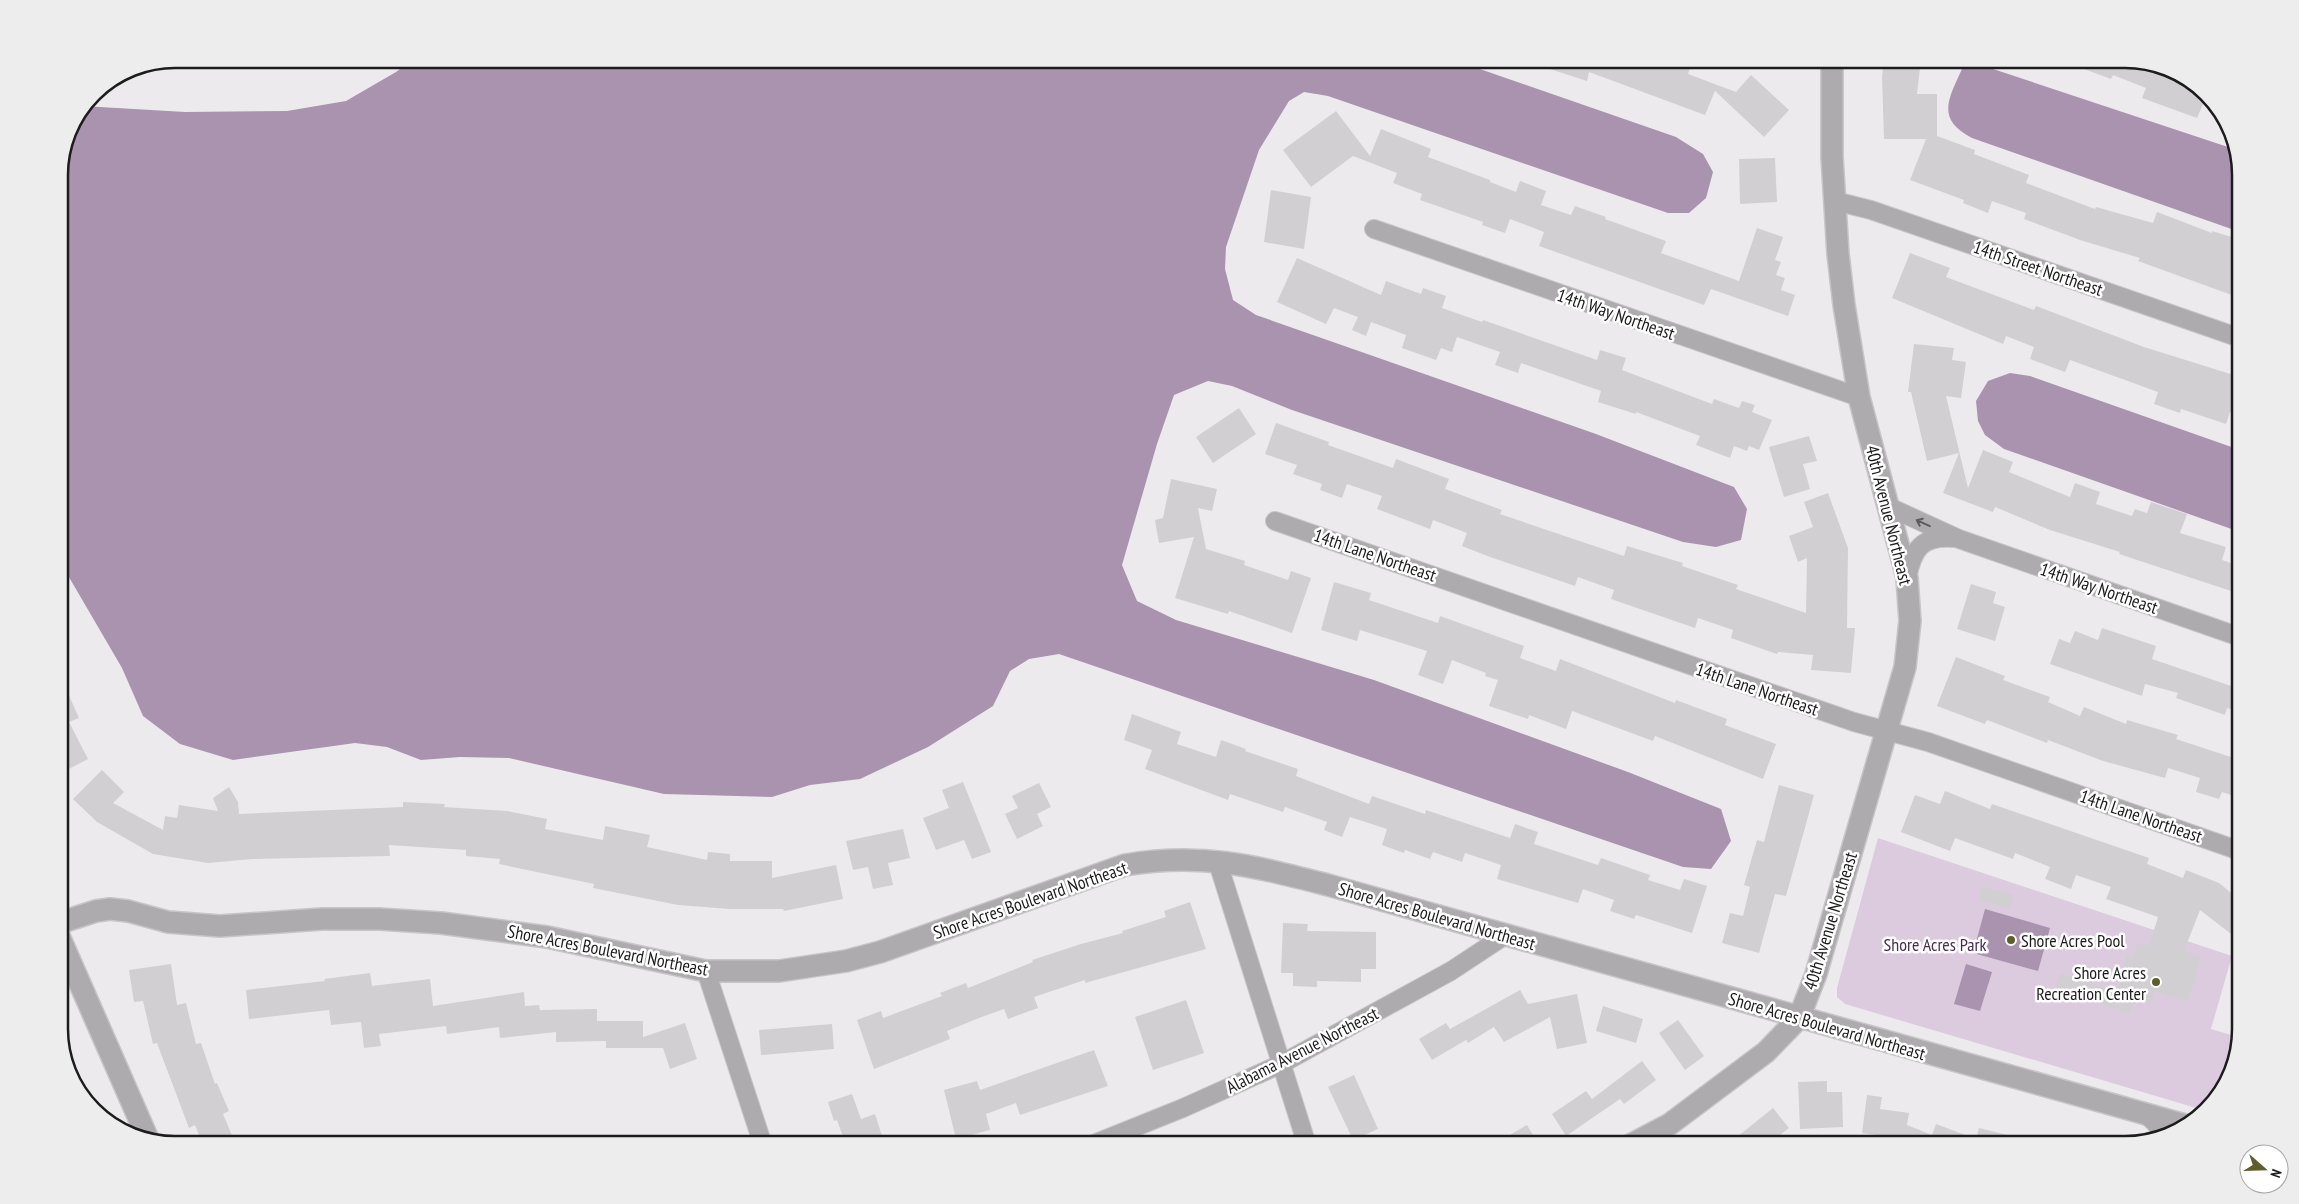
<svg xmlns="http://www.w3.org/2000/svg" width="2299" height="1204" viewBox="0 0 2299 1204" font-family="'PT Sans Narrow',sans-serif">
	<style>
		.green { fill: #dccbdf }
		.water { fill: #aa93af }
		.building { fill: #d2cfd3 }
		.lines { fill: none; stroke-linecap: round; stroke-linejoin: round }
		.minor-casing { stroke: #c8c5c8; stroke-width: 20 }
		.tertiary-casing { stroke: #c8c5c8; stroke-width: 24 }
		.minor { stroke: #adabad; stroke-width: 18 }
		.tertiary { stroke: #adabad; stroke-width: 21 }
		.oneway { stroke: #5e5c5e }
		.poi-dot { fill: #5d5e2c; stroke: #fff; stroke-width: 2 }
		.labels { text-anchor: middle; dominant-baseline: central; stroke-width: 5; stroke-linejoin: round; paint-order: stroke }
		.street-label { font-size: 18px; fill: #1d1c1d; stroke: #fff }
		.poi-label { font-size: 18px; fill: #1d1c1d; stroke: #fff; text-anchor: start }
		.park-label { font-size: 18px; fill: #4a2a51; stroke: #fff }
		.rim { fill: none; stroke: #1d1c1d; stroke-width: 2.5 }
	</style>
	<rect width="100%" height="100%" fill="#edeaee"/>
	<path class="green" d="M 1878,838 L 2232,956 L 2211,1029 L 2238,1037 L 2228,1081 L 2203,1110 L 1845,1004 L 1837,997 L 1837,988 Z"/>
	<path class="water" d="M 414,59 L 1451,59 L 1676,137 L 1703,154 L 1713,172 L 1706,198 L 1689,213 L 1668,213 L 1328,96 L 1304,92 L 1289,101 L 1259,150 L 1226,247 L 1225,269 L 1233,300 L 1256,315 L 1596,434 L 1734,487 L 1747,509 L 1741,540 L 1716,547 L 1683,542 L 1292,410 L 1232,386 L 1208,381 L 1174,395 L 1157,444 L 1122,565 L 1137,601 L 1176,620 L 1374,680 L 1628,772 L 1721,809 L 1731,841 L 1711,869 L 1683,867 L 1059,654 L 1029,659 L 1010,671 L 993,706 L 928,747 L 860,779 L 810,785 L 772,797 L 664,794 L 509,758 L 460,757 L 421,760 L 387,747 L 355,743 L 233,760 L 180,744 L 143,716 L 122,668 L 59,560 L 59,167 L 71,124 L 83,106 L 185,112 L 287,111 L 346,101 L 396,72 Z
		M 1984,66 L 2234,149 L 2240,167 L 2240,232 L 1972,138 C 1936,119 1948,100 1962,69 Z
		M 2010,373 L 2030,376 L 2240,450 L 2240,532 L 2004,449 L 1985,435 L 1978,421 L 1976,401 L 1988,381 Z
		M 1985,909 L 2050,928 L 2038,971 L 1973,953 Z
		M 1966,964 L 1992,972 L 1980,1011 L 1954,1004 Z"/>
	<path class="building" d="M 1529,59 L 1675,59 L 1691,65 L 1688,74 L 1736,92 L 1751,75 L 1789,110 L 1764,137 L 1715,91 L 1705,115 L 1589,72 L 1587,81 L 1528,62 Z
		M 1884,59 L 1921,59 L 1917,94 L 1937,94 L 1937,136 L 1975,150 L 1974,154 L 2029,175 L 2026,183 L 2095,209 L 2096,207 L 2153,223 L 2157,212 L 2212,233 L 2212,231 L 2238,239 L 2233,258 L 2240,260 L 2240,298 L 2138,261 L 2140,258 L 2080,240 L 2024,219 L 2026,213 L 1992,201 L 1988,213 L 1963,203 L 1964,200 L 1910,180 L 1926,139 L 1884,139 L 1882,77 Z
		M 2060,59 L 2125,59 L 2176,71 L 2206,97 L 2197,118 L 2142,98 L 2146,88 L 2113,75 L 2111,79 L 2060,60 Z
		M 1336,111 L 1370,156 L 1381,129 L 1431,149 L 1428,157 L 1490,180 L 1490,182 L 1516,192 L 1520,181 L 1546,191 L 1541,205 L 1571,215 L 1575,206 L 1606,217 L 1605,219 L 1666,241 L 1661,253 L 1739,281 L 1757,228 L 1783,237 L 1775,260 L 1781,262 L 1776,275 L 1785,278 L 1781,290 L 1795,295 L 1788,316 L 1711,289 L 1704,305 L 1539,246 L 1544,232 L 1510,219 L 1505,233 L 1482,225 L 1483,222 L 1420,200 L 1422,194 L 1393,183 L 1397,173 L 1353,156 L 1311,187 L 1283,150 Z
		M 1775,158 L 1777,202 L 1740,204 L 1739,159 Z
		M 1271,190 L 1311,197 L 1304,249 L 1264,242 Z
		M 1910,253 L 1950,268 L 1946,277 L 2034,310 L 2036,306 L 2144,347 L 2240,377 L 2240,415 L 2230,412 L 2226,424 L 2181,409 L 2180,413 L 2154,404 L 2158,392 L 2070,360 L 2065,372 L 2030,359 L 2034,347 L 2006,336 L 2003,344 L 1892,298 Z
		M 1297,258 L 1381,295 L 1386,281 L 1421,294 L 1423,288 L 1446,296 L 1442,308 L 1482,322 L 1483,320 L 1597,360 L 1600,350 L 1626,358 L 1622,370 L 1712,404 L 1714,399 L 1739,408 L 1742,401 L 1755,405 L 1752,412 L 1772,420 L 1759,450 L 1749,446 L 1747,451 L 1734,446 L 1730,458 L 1696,445 L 1700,436 L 1636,412 L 1636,414 L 1598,402 L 1601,391 L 1521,363 L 1518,373 L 1495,365 L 1500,352 L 1457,337 L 1452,352 L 1441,348 L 1436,360 L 1402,348 L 1406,335 L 1371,322 L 1366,336 L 1352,330 L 1358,317 L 1334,308 L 1326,324 L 1277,302 Z
		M 1914,344 L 1954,348 L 1952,360 L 1966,362 L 1961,398 L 1946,396 L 1968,488 L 1983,450 L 2013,462 L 2009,472 L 2070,497 L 2075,483 L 2100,492 L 2096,504 L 2132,516 L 2135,509 L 2147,513 L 2151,502 L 2187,514 L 2180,533 L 2226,547 L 2222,560 L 2240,566 L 2240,594 L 2119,554 L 2120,552 L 2050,530 L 1995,507 L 1993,512 L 1943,493 L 1959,453 L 1927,461 L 1911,392 L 1908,392 Z
		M 1239,408 L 1256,434 L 1213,463 L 1196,437 Z
		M 1276,423 L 1329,442 L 1328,445 L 1393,468 L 1396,459 L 1449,479 L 1445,489 L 1502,510 L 1500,514 L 1624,556 L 1627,546 L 1683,563 L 1682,566 L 1738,585 L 1736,589 L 1806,613 L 1807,558 L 1798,562 L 1789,536 L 1813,527 L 1804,502 L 1828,493 L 1848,548 L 1847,628 L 1855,628 L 1851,673 L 1811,670 L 1813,655 L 1778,652 L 1777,654 L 1731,638 L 1733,630 L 1698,618 L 1695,628 L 1611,599 L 1614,590 L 1578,577 L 1575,586 L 1490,557 L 1462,546 L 1467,533 L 1433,520 L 1430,529 L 1377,509 L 1382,496 L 1347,484 L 1342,498 L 1320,490 L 1322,484 L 1293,474 L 1297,465 L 1265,454 Z
		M 1809,436 L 1817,461 L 1803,464 L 1810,489 L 1784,497 L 1769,447 Z
		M 1171,479 L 1217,489 L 1212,511 L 1198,508 L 1206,549 L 1245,561 L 1244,565 L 1288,580 L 1291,571 L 1311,578 L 1292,633 L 1229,611 L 1228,614 L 1175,598 L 1194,537 L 1159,543 L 1155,520 L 1163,518 Z
		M 1334,582 L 1371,593 L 1369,600 L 1438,623 L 1440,616 L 1524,646 L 1520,658 L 1556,671 L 1560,659 L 1675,703 L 1676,700 L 1727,719 L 1725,725 L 1776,744 L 1763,779 L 1655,736 L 1653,741 L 1572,711 L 1566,729 L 1529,715 L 1528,719 L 1489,706 L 1498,680 L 1485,676 L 1486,673 L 1452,660 L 1443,684 L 1418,675 L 1427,651 L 1360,630 L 1357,641 L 1321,630 Z
		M 1971,584 L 1996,592 L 1993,603 L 2005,607 L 1995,641 L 1957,629 Z
		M 2102,628 L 2156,646 L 2152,659 L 2240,689 L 2240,712 L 2227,708 L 2225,715 L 2176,698 L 2178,693 L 2145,684 L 2142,696 L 2050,664 L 2059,639 L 2070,643 L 2075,631 L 2098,640 Z
		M 1956,657 L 2005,676 L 2003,680 L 2050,697 L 2048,702 L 2080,716 L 2084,707 L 2126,724 L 2127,720 L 2178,735 L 2176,739 L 2240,760 L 2240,798 L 2222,792 L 2219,799 L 2196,792 L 2200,778 L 2168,768 L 2165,778 L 2103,761 L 2048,740 L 2047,743 L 1987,720 L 1985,724 L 1937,706 Z
		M 59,673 L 79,718 L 69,722 L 88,759 L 59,774 Z
		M 1132,714 L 1181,732 L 1177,744 L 1216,757 L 1221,740 L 1246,749 L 1245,751 L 1298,769 L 1296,776 L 1369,804 L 1372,796 L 1425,814 L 1426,810 L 1510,838 L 1515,824 L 1538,832 L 1534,844 L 1598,865 L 1601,858 L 1650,875 L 1648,880 L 1680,890 L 1684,879 L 1707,886 L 1692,933 L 1636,915 L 1634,919 L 1610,911 L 1614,900 L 1583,889 L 1578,903 L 1497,879 L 1501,865 L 1465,853 L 1462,862 L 1433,852 L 1430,859 L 1405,850 L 1404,853 L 1382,845 L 1387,829 L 1350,817 L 1342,837 L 1324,830 L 1327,822 L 1285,807 L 1283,812 L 1230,794 L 1228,800 L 1145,769 L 1152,750 L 1124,740 Z
		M 102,770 L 124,792 L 113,803 L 163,830 L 165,816 L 177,818 L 179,805 L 218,811 L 213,798 L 229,787 L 238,802 L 239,814 L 403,807 L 403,802 L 445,804 L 444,807 L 507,811 L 547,819 L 545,829 L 603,840 L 605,826 L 650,835 L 647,847 L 707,860 L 708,852 L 730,854 L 730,861 L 772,861 L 772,878 L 836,865 L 843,899 L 784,911 L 783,909 L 730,909 L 678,905 L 593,888 L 594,884 L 499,864 L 500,859 L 466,856 L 466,850 L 389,845 L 390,856 L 253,859 L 208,863 L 153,854 L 97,822 L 73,799 Z
		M 963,782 L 991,852 L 972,859 L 964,840 L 936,850 L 923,818 L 949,808 L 942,790 Z
		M 1039,783 L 1051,807 L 1037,814 L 1043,826 L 1017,839 L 1005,814 L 1018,808 L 1012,796 Z
		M 1779,785 L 1814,795 L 1786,896 L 1775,894 L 1759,953 L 1722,943 L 1730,913 L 1743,916 L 1750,887 L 1744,885 L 1757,840 L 1764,842 Z
		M 1945,791 L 1990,809 L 1992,804 L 2149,858 L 2147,864 L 2183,878 L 2186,870 L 2219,883 L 2240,900 L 2240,941 L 2200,910 L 2184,951 L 2201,957 L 2188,1002 L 2154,991 L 2151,1004 L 2135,999 L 2130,1013 L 2054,990 L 2060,973 L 2116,991 L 2127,954 L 2133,956 L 2138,942 L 2149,946 L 2158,917 L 2106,899 L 2111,887 L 2076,875 L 2071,889 L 2045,879 L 2050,867 L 2015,853 L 2013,859 L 1955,838 L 1950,851 L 1901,832 L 1915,795 L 1940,804 Z
		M 903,829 L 910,858 L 888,863 L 893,885 L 873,889 L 868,867 L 853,870 L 846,841 Z
		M 1982,886 L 2014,895 L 2010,909 L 1978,900 Z
		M 1190,902 L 1206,949 L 1085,983 L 1085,980 L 1034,997 L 1038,1008 L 1008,1019 L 1004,1009 L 979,1018 L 947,1031 L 950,1039 L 874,1069 L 857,1020 L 881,1011 L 883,1018 L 942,996 L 940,993 L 966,983 L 968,988 L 1033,962 L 1032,960 L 1081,944 L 1123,933 L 1122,931 L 1166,917 L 1164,911 Z
		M 1283,923 L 1308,924 L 1307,931 L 1376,932 L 1376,969 L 1361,969 L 1361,982 L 1317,981 L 1317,987 L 1293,986 L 1293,973 L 1281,973 Z
		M 171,964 L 177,1005 L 186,1003 L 196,1044 L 201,1043 L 215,1084 L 217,1083 L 229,1111 L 223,1114 L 236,1145 L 203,1145 L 195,1125 L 189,1128 L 157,1043 L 153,1044 L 143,1001 L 134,1002 L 129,970 Z
		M 370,973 L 372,986 L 430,979 L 433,1006 L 524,992 L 525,1006 L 539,1005 L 540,1010 L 597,1009 L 597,1021 L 643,1021 L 643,1037 L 685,1023 L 697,1059 L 670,1069 L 663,1048 L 606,1048 L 606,1041 L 556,1042 L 556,1032 L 500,1038 L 499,1027 L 447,1034 L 446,1026 L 379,1034 L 381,1046 L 364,1048 L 361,1022 L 331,1025 L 329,1010 L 249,1019 L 246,990 L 325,981 L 324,979 Z
		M 1520,990 L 1528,1004 L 1577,994 L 1587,1043 L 1557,1049 L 1550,1017 L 1504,1042 L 1494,1027 L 1468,1043 L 1466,1040 L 1432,1060 L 1419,1039 L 1446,1023 L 1450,1029 Z
		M 1186,1000 L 1204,1053 L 1153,1070 L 1135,1017 Z
		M 1603,1006 L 1643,1019 L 1636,1043 L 1596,1031 Z
		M 1678,1020 L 1704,1056 L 1685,1070 L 1659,1033 Z
		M 832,1024 L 834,1049 L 761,1055 L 759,1030 Z
		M 1094,1050 L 1108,1086 L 1020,1115 L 1016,1103 L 986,1114 L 990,1130 L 956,1139 L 944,1090 L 977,1081 L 980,1090 Z
		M 1642,1061 L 1656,1080 L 1624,1104 L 1620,1099 L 1566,1136 L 1552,1114 L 1586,1091 L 1592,1099 Z
		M 1354,1075 L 1378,1129 L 1353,1140 L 1328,1087 Z
		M 1827,1081 L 1827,1092 L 1842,1092 L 1843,1127 L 1800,1129 L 1798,1082 Z
		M 852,1094 L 861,1119 L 875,1114 L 885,1145 L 846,1145 L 837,1120 L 834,1121 L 828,1102 Z
		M 1867,1095 L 1882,1097 L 1880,1109 L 1909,1113 L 1907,1125 L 1932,1135 L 1936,1124 L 1976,1139 L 1979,1128 L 2028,1140 L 2027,1145 L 1928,1145 L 1929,1142 L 1862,1133 Z
		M 1773,1108 L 1789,1128 L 1767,1145 L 1727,1145 Z
		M 1527,1125 L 1539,1145 L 1493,1145 Z"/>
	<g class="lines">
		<defs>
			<path id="minor" d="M 1835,201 L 1871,210 L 2240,338
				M 1374,229 L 1859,397
				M 1887,506 L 1959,539 L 2240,637
				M 1275,521 L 1854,722 L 1928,742 L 2240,851
				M 1907,578 C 1913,549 1921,536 1953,538
				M 1217,860 L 1307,1145
				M 706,971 L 763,1145
				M 2146,1114 L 2165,1133
				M 1091,1145 L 1183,1108 L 1281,1064 L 1451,971 L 1504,936"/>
			<path id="tertiary" d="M 59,923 L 96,911 L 110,909 L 128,911 L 168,922 L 220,926 L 322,919 L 379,919 L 441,923 L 547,937 L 706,971 L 779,971 L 846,961 L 880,952 L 1125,865 C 1202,852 1254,866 1328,885 L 2189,1126
				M 59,936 L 148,1139
				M 1630,1145 L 1670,1124 L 1766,1052 L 1799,1018 L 1816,974 L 1905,667 L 1910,621 L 1907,578 L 1859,397 L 1844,305 L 1838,254 L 1832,157 L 1832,59"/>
		</defs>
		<use href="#minor" class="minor-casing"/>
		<use href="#tertiary" class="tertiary-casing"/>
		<use href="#minor" class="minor"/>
		<use href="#tertiary" class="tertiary"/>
	</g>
	<defs><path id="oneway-shaft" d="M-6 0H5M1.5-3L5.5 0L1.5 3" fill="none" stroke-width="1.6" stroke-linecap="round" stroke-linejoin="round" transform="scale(1.25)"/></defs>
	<use class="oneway" href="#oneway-shaft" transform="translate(1923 523) rotate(-156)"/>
	<g class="poi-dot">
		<circle cx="2011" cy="940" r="5"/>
		<circle cx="2156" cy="982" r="5"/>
	</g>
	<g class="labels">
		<g class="street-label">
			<text transform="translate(2038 268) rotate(19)">14th Street Northeast</text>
			<text transform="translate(1616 314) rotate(19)">14th Way Northeast</text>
			<text transform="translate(1889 515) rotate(76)">40th Avenue Northeast</text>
			<text transform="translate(1375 555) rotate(19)">14th Lane Northeast</text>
			<text transform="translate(2099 588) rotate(19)">14th Way Northeast</text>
			<text transform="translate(1757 689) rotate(19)">14th Lane Northeast</text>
			<text transform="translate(2141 816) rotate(19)">14th Lane Northeast</text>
			<text transform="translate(1030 900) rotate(-19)">Shore Acres Boulevard Northeast</text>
			<text transform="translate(1437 916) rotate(16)">Shore Acres Boulevard Northeast</text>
			<text transform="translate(1830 921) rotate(-73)">40th Avenue Northeast</text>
			<text transform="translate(608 950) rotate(11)">Shore Acres Boulevard Northeast</text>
			<text transform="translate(1827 1026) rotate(16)">Shore Acres Boulevard Northeast</text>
			<text transform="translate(1302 1050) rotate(-27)">Alabama Avenue Northeast</text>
		</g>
		<g class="poi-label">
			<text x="2021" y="940">Shore Acres Pool</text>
			<text x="2146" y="972" text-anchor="end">Shore Acres<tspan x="2146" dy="21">Recreation Center</tspan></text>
		</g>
		<g class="park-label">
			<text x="1935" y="944">Shore Acres Park</text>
		</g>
	</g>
	<path d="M0 0H2299V1204H0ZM175 68H2125A107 107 0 0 1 2232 175V1029A107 107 0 0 1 2125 1136H175A107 107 0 0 1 68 1029V175A107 107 0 0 1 175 68Z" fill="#ededed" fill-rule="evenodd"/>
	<path class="rim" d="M175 68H2125A107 107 0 0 1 2232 175V1029A107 107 0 0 1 2125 1136H175A107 107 0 0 1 68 1029V175A107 107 0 0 1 175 68Z"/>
	<g transform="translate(2264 1169) rotate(110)"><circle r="24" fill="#ffffff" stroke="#a5a4a5"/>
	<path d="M0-4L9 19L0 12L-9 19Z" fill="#5d5e2c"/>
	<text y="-8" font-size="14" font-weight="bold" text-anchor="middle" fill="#1d1c1d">N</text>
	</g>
</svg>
